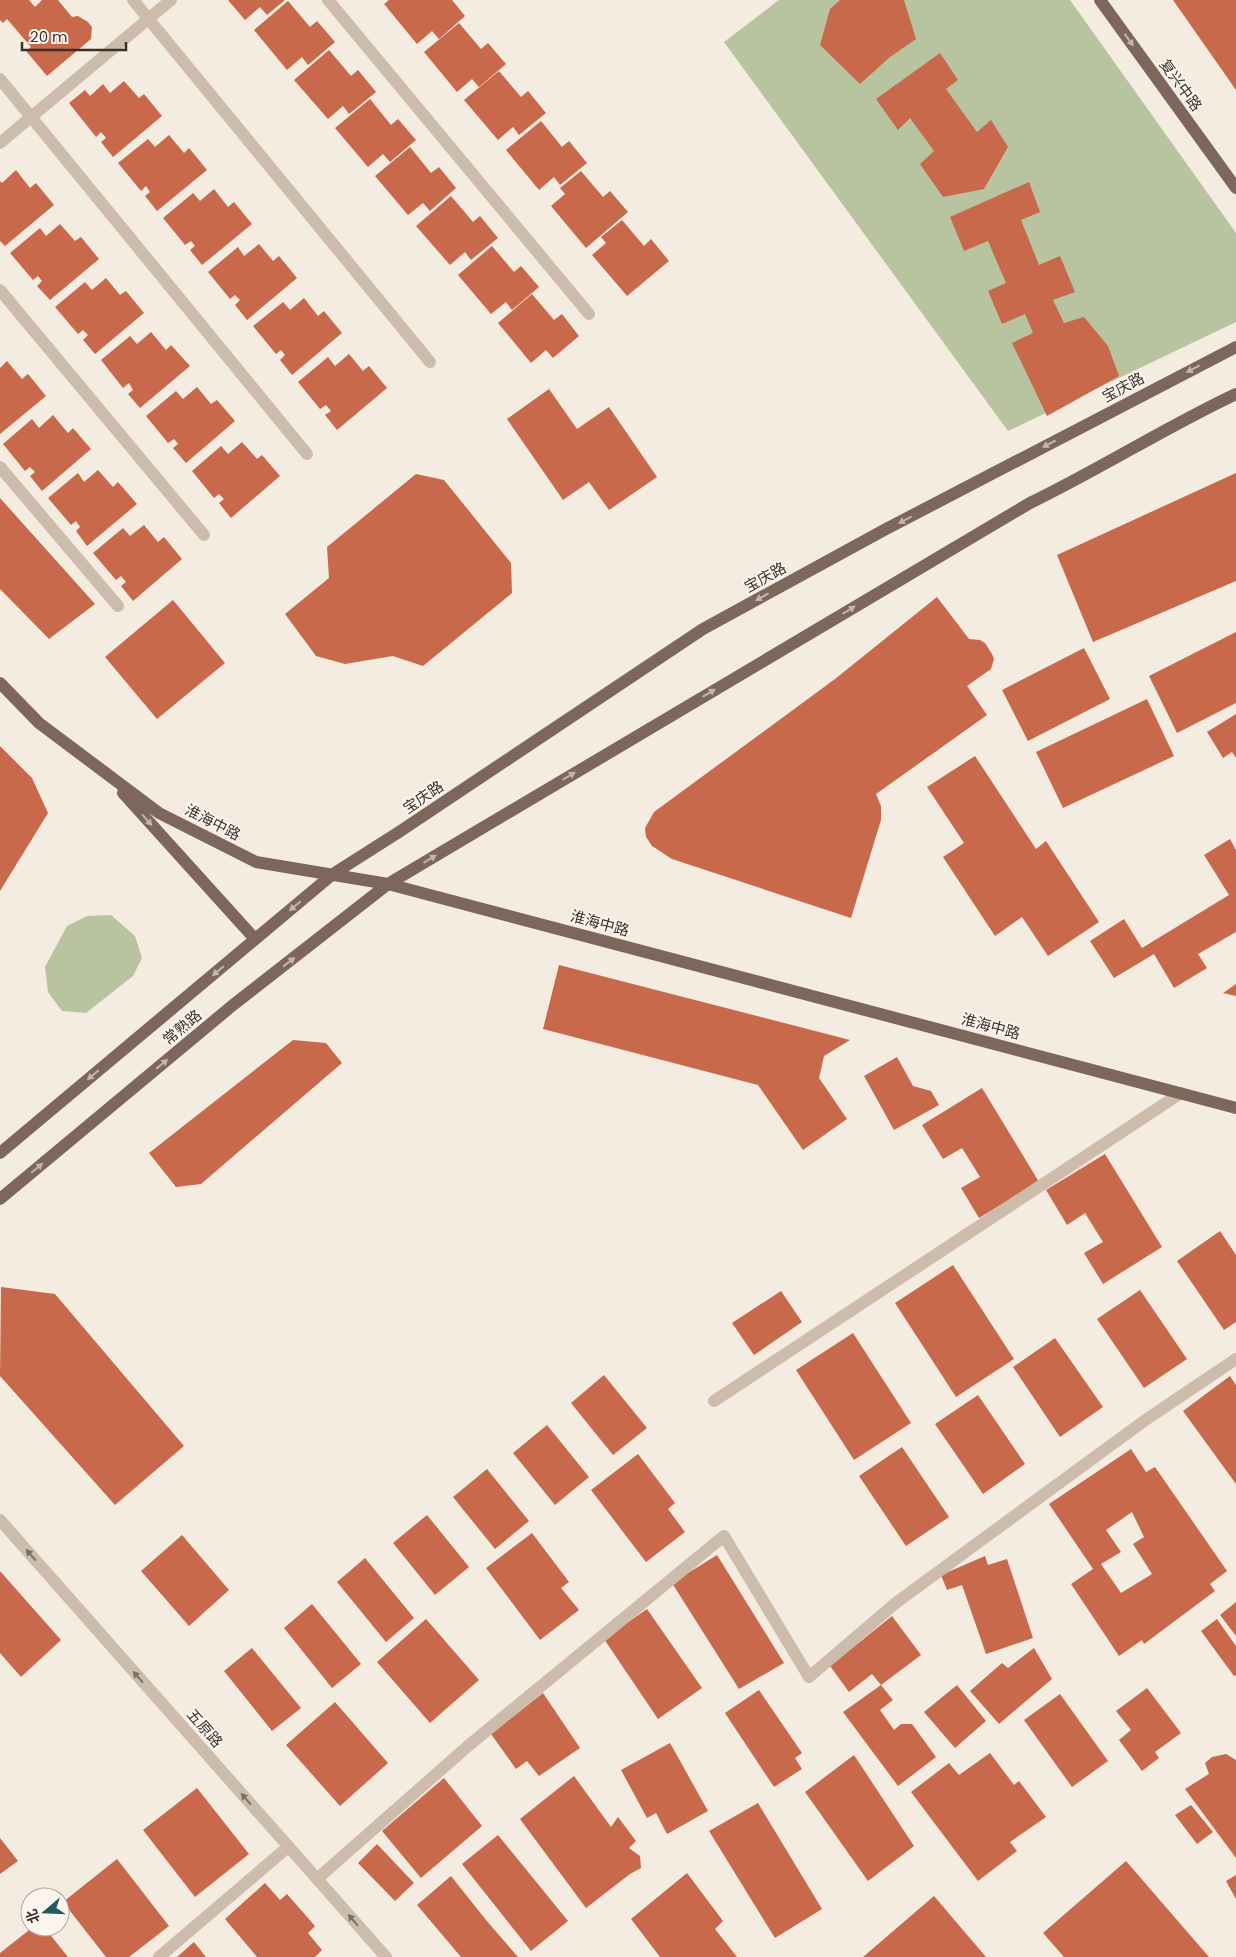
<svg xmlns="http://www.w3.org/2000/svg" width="1236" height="1957" viewBox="0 0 1236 1957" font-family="Poppins,'Noto Sans SC',sans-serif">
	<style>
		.green { fill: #b8c4a0 }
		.building { fill: #c8694b; fill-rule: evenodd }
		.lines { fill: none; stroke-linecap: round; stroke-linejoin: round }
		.minor { stroke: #cdbbac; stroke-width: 12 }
		.major { stroke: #7d675c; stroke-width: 12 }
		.oneway { fill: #c2b5ac }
		.oneway2 { fill: #7d6f65 }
		.labels { text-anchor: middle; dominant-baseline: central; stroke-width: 4; stroke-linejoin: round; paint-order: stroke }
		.street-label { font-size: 15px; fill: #3b302b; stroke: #fbf5ee }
	</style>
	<rect width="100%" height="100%" fill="#f4ebe1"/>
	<path class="green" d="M 779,0 L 1070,0 L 1236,233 L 1236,322 L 1008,431 L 724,42 Z
		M 111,915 L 135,936 L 142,958 L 133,976 L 86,1013 L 62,1011 L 48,992 L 45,967 L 67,926 L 87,916 Z"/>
	<path class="building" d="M 0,0 L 29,0 L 35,7 L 42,0 L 58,0 L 72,17 L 78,16 L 88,22 L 92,27 L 91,39 L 47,76 L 26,51 L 31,47 L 7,19 L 3,23 L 0,20 Z
		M 228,0 L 285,0 L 267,15 L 260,7 L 245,20 Z
		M 389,0 L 452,0 L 465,16 L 439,39 L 432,31 L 417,44 L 384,4 Z
		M 840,0 L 904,0 L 916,39 L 890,57 L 860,84 L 820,45 L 830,9 Z
		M 1173,0 L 1236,0 L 1236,90 Z
		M 288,1 L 310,27 L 317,21 L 335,42 L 308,65 L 302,57 L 287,70 L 254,30 Z
		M 459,23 L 481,49 L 488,43 L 506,64 L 479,87 L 472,79 L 457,92 L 424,52 Z
		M 329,50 L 351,76 L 358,70 L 376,92 L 349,114 L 343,106 L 328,119 L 294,80 Z
		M 940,53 L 958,80 L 946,89 L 977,132 L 991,120 L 1008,147 L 984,189 L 943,197 L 920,164 L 934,151 L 910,118 L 898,130 L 876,99 Z
		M 499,71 L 521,97 L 528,91 L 546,113 L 519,135 L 513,127 L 498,140 L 464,100 Z
		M 124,81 L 139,98 L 144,94 L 162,116 L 113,157 L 101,142 L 106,138 L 101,132 L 96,137 L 69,103 L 85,90 L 90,96 L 103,84 L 110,93 Z
		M 370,99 L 391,125 L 398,119 L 416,140 L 390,162 L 383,154 L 368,167 L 335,128 Z
		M 541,121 L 562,147 L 569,141 L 587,163 L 560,185 L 554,177 L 539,190 L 506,150 Z
		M 169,135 L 184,153 L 189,148 L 207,170 L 157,211 L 145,196 L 150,192 L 146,186 L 141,191 L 118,163 L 148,139 L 155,147 Z
		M 410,147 L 431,173 L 439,167 L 456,188 L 430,211 L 423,203 L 408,215 L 375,176 Z
		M 16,170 L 30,188 L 36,183 L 54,205 L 5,246 L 0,241 L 0,181 L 2,183 Z
		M 581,171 L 603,197 L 610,191 L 628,212 L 586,248 L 551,206 L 565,194 L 560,188 Z
		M 1029,182 L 1040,212 L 1021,220 L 1039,265 L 1060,256 L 1075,292 L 1053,300 L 1064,323 L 1084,317 L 1108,346 L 1119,376 L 1047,416 L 1012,343 L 1033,333 L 1025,314 L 1002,324 L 988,291 L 1006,283 L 988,241 L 964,251 L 950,217 Z
		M 214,189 L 228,207 L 234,202 L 252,224 L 202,265 L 190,250 L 195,246 L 191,241 L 185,245 L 163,218 L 193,193 L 200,201 Z
		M 451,196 L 473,222 L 480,216 L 498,238 L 471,260 L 465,252 L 450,265 L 416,226 Z
		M 622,220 L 644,246 L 651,239 L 669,261 L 627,296 L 592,255 L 606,243 L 601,237 Z
		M 60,224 L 75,241 L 81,237 L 99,259 L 50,300 L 37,286 L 42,281 L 38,276 L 33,280 L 10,253 L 40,228 L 46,236 Z
		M 259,244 L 273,261 L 279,256 L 297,278 L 247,320 L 235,305 L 240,300 L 235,295 L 230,299 L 208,272 L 238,247 L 244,256 Z
		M 492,246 L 514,272 L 521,266 L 539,287 L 512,310 L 506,302 L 491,314 L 458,275 Z
		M 106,278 L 120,295 L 126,291 L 144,313 L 95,354 L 83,340 L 88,335 L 83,330 L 78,334 L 55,307 L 85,282 L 92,290 Z
		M 532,294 L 554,320 L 562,314 L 579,336 L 553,358 L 546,350 L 531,363 L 498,323 Z
		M 304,298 L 318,316 L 324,311 L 342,333 L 292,375 L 280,360 L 285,355 L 281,350 L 276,354 L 253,326 L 283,302 L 290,310 Z
		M 151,332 L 166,350 L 171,345 L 190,366 L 140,408 L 128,394 L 133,390 L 129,383 L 123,388 L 101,360 L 130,336 L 137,344 Z
		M 349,354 L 363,371 L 369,366 L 387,388 L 337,430 L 325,415 L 331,411 L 326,405 L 320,409 L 298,382 L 328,357 L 335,366 Z
		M 7,361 L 22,379 L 28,374 L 46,396 L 0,434 L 0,368 Z
		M 197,387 L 211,404 L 217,400 L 235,421 L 186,463 L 173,448 L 178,444 L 174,439 L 168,443 L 146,416 L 176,391 L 183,399 Z
		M 549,389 L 577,429 L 609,407 L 657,477 L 609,510 L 589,482 L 563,500 L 507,419 Z
		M 53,415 L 68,433 L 73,428 L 91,449 L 42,491 L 30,476 L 35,472 L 30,467 L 25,471 L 3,444 L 32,419 L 39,428 Z
		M 242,442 L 257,459 L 262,455 L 280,476 L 231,518 L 219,503 L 224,499 L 219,494 L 214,498 L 192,471 L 221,446 L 228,454 Z
		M 98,470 L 113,487 L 118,482 L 137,504 L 87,546 L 76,531 L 80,527 L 76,521 L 71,525 L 48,498 L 78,473 L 84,482 Z
		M 1236,473 L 1236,581 L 1093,642 L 1057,555 Z
		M 416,474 L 444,480 L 511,563 L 512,593 L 423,666 L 393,656 L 345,664 L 316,656 L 285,614 L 329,578 L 327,547 Z
		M 0,498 L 95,604 L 49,639 L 0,589 Z
		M 144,525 L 158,542 L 164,537 L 182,559 L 133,601 L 121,586 L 126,582 L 121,576 L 116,580 L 93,553 L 123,528 L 130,536 Z
		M 937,597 L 969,639 L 980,640 L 985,643 L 992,654 L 994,659 L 991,669 L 967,686 L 987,715 L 876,794 L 881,806 L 881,820 L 851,918 L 672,859 L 652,846 L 646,837 L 645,828 L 654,812 L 835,679 Z
		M 173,600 L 225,663 L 157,719 L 105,657 Z
		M 1236,632 L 1236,703 L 1177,733 L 1149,676 Z
		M 1084,648 L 1110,699 L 1028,741 L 1002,690 Z
		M 1147,699 L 1174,756 L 1063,808 L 1036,752 Z
		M 1236,714 L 1236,758 L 1232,752 L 1223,758 L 1207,732 Z
		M 0,746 L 32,778 L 48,813 L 0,891 Z
		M 975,756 L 1036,849 L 1046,841 L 1099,922 L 1048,956 L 1022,917 L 995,936 L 943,857 L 964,843 L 927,787 Z
		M 1230,839 L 1236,850 L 1236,932 L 1198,954 L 1207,968 L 1174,988 L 1154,954 L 1114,978 L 1090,941 L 1124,919 L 1142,948 L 1229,895 L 1204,855 Z
		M 559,965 L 850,1040 L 824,1056 L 819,1078 L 847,1119 L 803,1150 L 758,1085 L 543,1029 Z
		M 1236,984 L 1236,996 L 1223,993 Z
		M 293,1040 L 326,1043 L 342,1063 L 201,1184 L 176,1187 L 149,1153 Z
		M 897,1057 L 913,1086 L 931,1091 L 939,1105 L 894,1130 L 864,1076 Z
		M 982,1088 L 1039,1182 L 979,1218 L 961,1188 L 980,1177 L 962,1148 L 943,1159 L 922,1125 Z
		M 1105,1154 L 1162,1247 L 1103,1284 L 1084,1253 L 1103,1242 L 1085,1213 L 1067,1225 L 1046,1190 Z
		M 1220,1231 L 1236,1255 L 1236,1322 L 1224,1330 L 1177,1261 Z
		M 953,1265 L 1014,1359 L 956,1397 L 895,1303 Z
		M 1,1287 L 55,1294 L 184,1446 L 115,1505 L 0,1376 Z
		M 1140,1290 L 1187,1359 L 1144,1388 L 1097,1319 Z
		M 781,1291 L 802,1322 L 754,1355 L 732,1323 Z
		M 853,1333 L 911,1423 L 854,1460 L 796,1370 Z
		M 1055,1338 L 1103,1407 L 1060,1437 L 1013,1367 Z
		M 604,1375 L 647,1428 L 613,1455 L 571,1403 Z
		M 1230,1376 L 1236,1385 L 1236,1484 L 1183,1411 Z
		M 978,1395 L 1025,1464 L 983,1494 L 935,1424 Z
		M 547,1425 L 589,1477 L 555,1505 L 513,1453 Z
		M 902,1447 L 949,1517 L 906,1546 L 859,1476 Z
		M 1131,1449 L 1146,1472 L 1155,1467 L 1227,1571 L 1210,1584 L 1215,1591 L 1144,1644 L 1142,1640 L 1119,1656 L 1071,1584 L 1093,1569 L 1049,1504 ZM 1132,1512 L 1144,1537 L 1133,1544 L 1152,1574 L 1121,1593 L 1101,1564 L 1121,1552 L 1106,1530 Z
		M 638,1454 L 675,1503 L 668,1509 L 685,1532 L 646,1562 L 591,1490 Z
		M 487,1469 L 529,1521 L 495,1549 L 453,1497 Z
		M 427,1515 L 469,1567 L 435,1595 L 393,1543 Z
		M 532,1533 L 569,1582 L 561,1588 L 579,1610 L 540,1640 L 486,1568 Z
		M 182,1535 L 229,1590 L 189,1626 L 141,1571 Z
		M 717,1555 L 784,1663 L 739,1689 L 672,1583 Z
		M 985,1556 L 988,1565 L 1007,1559 L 1033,1638 L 986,1654 L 962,1585 L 947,1590 L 941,1575 Z
		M 365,1558 L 414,1618 L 386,1642 L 337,1582 Z
		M 0,1571 L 61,1640 L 21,1677 L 0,1653 Z
		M 1236,1602 L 1236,1636 L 1220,1615 Z
		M 312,1604 L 361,1664 L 332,1688 L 284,1628 Z
		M 647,1609 L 702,1688 L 658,1719 L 604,1639 Z
		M 892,1616 L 921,1655 L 881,1685 L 893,1700 L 880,1710 L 894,1730 L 901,1724 L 912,1724 L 936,1757 L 898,1786 L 843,1712 L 881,1685 L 872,1674 L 849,1692 L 830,1666 Z
		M 426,1619 L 479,1680 L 430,1723 L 377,1662 Z
		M 1217,1619 L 1236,1646 L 1236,1675 L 1234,1676 L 1201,1631 Z
		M 252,1648 L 301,1708 L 272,1731 L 224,1671 Z
		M 1034,1648 L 1052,1679 L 999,1724 L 970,1691 L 1002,1663 L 1008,1668 Z
		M 957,1685 L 986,1721 L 955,1748 L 924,1712 Z
		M 1147,1688 L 1181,1733 L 1155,1752 L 1159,1758 L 1142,1771 L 1119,1740 L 1131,1730 L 1116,1711 Z
		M 759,1690 L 802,1753 L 795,1758 L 802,1769 L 774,1787 L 725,1713 Z
		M 543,1693 L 580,1748 L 539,1776 L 527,1761 L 516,1769 L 491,1734 Z
		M 1060,1694 L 1108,1761 L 1072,1787 L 1024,1720 Z
		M 335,1702 L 388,1763 L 340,1806 L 286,1745 Z
		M 670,1743 L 708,1811 L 667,1834 L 656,1813 L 647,1818 L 621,1770 Z
		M 990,1753 L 1014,1785 L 1019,1781 L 1046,1817 L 1010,1842 L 1017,1851 L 978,1881 L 911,1792 L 949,1763 L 959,1775 Z
		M 1226,1754 L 1236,1760 L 1236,1858 L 1185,1789 L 1209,1774 L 1205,1763 L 1212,1757 Z
		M 854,1755 L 914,1846 L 868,1881 L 805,1792 Z
		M 574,1776 L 611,1827 L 618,1817 L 636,1841 L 629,1848 L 640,1856 L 641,1868 L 630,1874 L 586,1908 L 520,1819 Z
		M 444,1778 L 482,1826 L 421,1878 L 382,1831 Z
		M 197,1788 L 249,1854 L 195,1897 L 143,1830 Z
		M 758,1803 L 822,1909 L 775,1938 L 709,1831 Z
		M 1191,1805 L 1213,1832 L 1197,1844 L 1175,1815 Z
		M 498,1835 L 568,1921 L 531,1951 L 462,1864 Z
		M 0,1838 L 18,1861 L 0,1874 Z
		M 377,1844 L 414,1883 L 395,1901 L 358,1863 Z
		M 117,1859 L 169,1926 L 129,1957 L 106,1957 L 63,1902 Z
		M 1126,1861 L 1209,1957 L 1064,1957 L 1043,1933 Z
		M 687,1873 L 723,1921 L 715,1929 L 737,1957 L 660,1957 L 631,1919 Z
		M 1236,1875 L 1236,1899 L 1226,1881 Z
		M 451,1876 L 486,1920 L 518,1957 L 461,1957 L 417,1905 Z
		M 265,1883 L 280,1900 L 287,1894 L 315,1926 L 308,1933 L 322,1950 L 315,1957 L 257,1957 L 225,1919 Z
		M 934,1896 L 986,1957 L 863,1957 Z
		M 33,1927 L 44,1927 L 68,1957 L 0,1957 L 0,1953 Z
		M 194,1942 L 206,1957 L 177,1957 Z"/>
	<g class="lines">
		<path class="minor" d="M 133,0 L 430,362
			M 328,0 L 589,314
			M 0,79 L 307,454
			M 0,143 L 171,0
			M 0,290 L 204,535
			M 0,467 L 118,606
			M 714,1401 L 1181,1093
			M 0,1520 L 386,1957
			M 317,1879 L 468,1746 L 724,1536 L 809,1677 L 897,1602 L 1144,1421 L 1236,1359
			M 159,1957 L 288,1847"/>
		<path class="major" d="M 1100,0 L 1236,188
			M 0,683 L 39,723 L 159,813 L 256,862 L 388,884 L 1236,1108
			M 123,793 L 255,939
			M 0,1153 L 333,874 L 399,832 L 703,629 L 886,529 L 1236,347
			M 0,1199 L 233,1005 L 388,884 L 1030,503 C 1100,469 1166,427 1236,394"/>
	</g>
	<defs><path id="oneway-solid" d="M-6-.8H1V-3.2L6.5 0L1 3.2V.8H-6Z" transform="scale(1.25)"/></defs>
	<g class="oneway">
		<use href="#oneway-solid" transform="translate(1129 40) rotate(54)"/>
		<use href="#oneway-solid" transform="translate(1193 369) rotate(152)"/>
		<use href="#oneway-solid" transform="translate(1049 444) rotate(152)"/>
		<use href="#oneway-solid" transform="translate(905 520) rotate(152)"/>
		<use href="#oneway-solid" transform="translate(762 597) rotate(151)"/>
		<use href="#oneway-solid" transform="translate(849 610) rotate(-31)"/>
		<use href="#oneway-solid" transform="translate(709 693) rotate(-31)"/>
		<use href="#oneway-solid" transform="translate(569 776) rotate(-31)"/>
		<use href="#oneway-solid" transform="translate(147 820) rotate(48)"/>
		<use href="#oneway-solid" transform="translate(430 859) rotate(-31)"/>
		<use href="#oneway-solid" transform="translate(295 906) rotate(140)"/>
		<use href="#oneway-solid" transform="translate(289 962) rotate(-38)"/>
		<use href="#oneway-solid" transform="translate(218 971) rotate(140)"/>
		<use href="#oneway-solid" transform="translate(162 1064) rotate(-40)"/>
		<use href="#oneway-solid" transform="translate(93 1075) rotate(140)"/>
		<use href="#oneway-solid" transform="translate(37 1168) rotate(-40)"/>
	</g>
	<g class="oneway2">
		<use href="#oneway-solid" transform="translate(31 1555) rotate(-131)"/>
		<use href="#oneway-solid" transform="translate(138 1677) rotate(-131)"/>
		<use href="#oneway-solid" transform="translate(246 1799) rotate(-131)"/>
		<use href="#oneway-solid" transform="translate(353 1920) rotate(-131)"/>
	</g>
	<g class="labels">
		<g class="street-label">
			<text transform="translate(1181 85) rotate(54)">复兴中路</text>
			<text transform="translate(1123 387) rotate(-28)">宝庆路</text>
			<text transform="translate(765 577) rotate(-29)">宝庆路</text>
			<text transform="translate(423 797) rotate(-34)">宝庆路</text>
			<text transform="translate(213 822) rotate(27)">淮海中路</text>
			<text transform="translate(600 923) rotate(15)">淮海中路</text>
			<text transform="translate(991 1026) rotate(15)">淮海中路</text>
			<text transform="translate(182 1027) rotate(-40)">常熟路</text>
			<text transform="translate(205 1728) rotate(49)">五原路</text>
		</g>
	</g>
	<g transform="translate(45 1912) rotate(251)"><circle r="24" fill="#fbf5ee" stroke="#aea6a0"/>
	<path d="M0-4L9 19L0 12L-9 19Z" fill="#1f5a5e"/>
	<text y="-8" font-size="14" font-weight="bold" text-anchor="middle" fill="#3b302b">北</text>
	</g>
	<path d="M22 42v8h104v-8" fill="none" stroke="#3b302b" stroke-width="2.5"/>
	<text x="30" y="42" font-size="15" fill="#3b302b" stroke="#fbf5ee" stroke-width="4" paint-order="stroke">20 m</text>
</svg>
